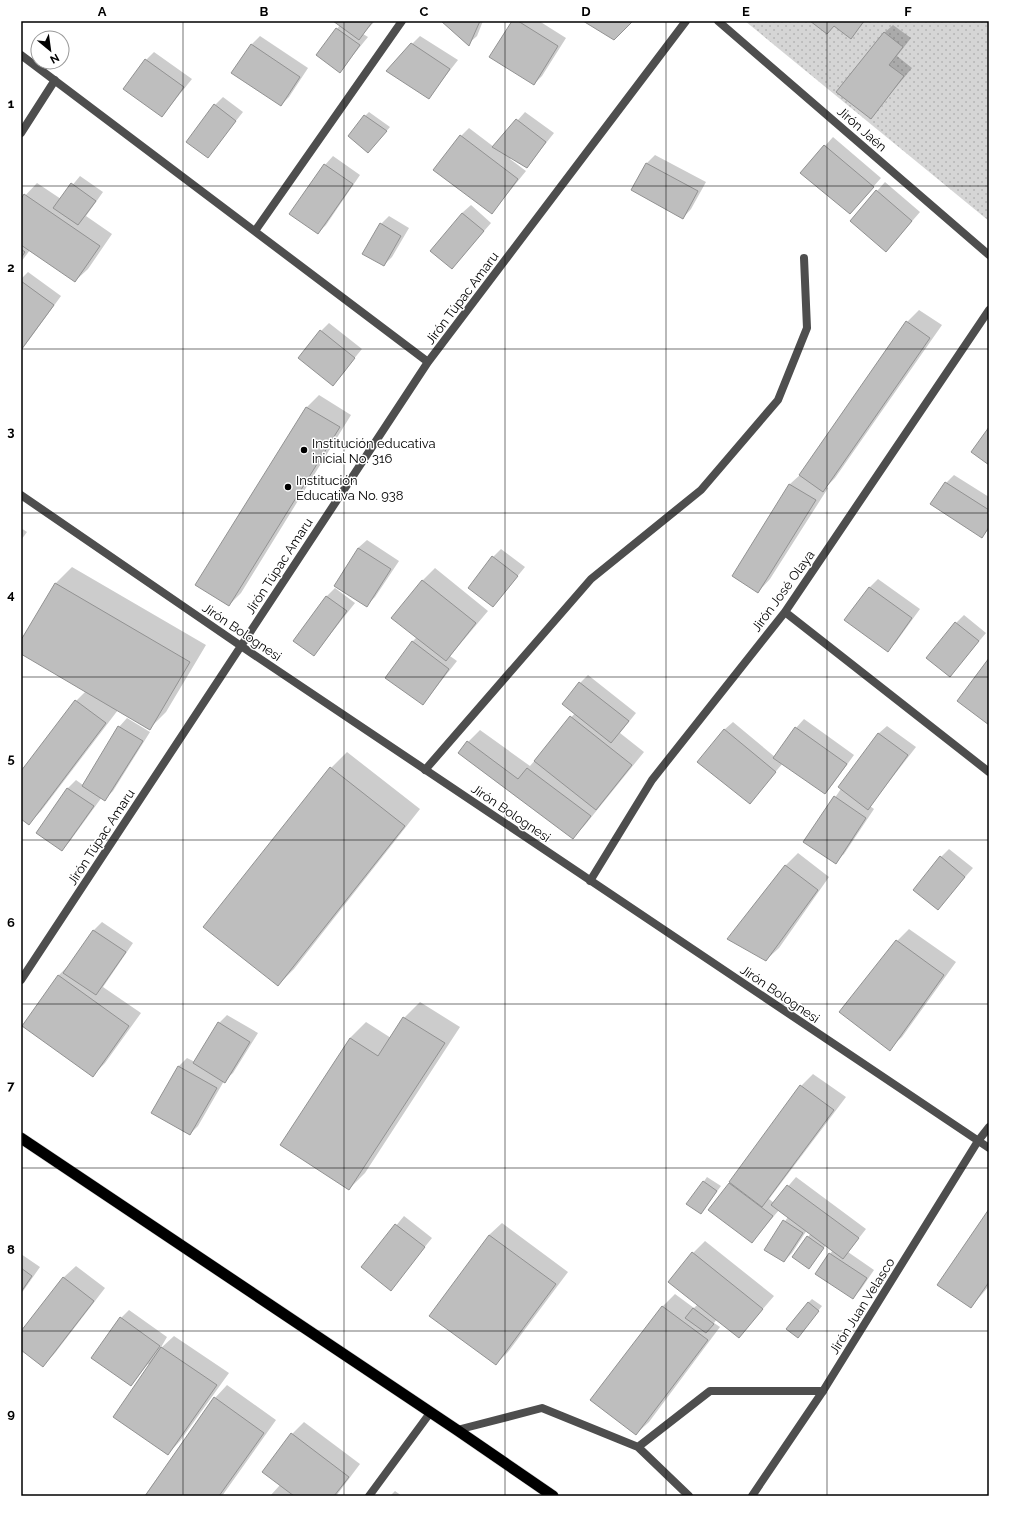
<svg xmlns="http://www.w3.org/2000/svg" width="1010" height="1517" viewBox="0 0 1010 1517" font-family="Raleway,sans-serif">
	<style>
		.grass { fill: url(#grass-dots) }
		.shadow { fill: #0003 }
		.building { fill: #bebebe; stroke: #929292 }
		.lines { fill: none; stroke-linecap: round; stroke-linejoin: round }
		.trunk-casing { stroke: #dbdbdb; stroke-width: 12 }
		.service { stroke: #4e4e4e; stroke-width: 8 }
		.minor { stroke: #4e4e4e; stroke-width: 8 }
		.trunk { stroke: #000; stroke-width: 11 }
		.grid { fill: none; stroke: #000; stroke-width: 1; stroke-opacity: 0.55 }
		.poi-dot { fill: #000; stroke: #fff; stroke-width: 1.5 }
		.labels { text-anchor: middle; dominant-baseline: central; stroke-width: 3; stroke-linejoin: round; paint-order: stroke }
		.street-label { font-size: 13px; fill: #000; stroke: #fff }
		.poi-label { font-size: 13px; fill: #000; stroke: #fff; text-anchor: start }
		.neatline { fill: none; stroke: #000; stroke-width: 1.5 }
		.grid-label { font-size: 13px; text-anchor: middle; font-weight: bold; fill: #000 }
	</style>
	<defs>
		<pattern id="grass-dots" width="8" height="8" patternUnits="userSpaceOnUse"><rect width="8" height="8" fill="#d5d5d5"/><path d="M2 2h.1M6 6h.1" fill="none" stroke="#b5b5b5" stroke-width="1.8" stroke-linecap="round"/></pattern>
	</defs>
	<rect width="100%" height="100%" fill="#fff"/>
	<path class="grass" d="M 745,21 L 989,21 L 989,221 Z"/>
	<path class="shadow" d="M 335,21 L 375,21 L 363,34 L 368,37 L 340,71 L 337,29 L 340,25 Z
		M 442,21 L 483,21 L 477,36 L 468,44 Z
		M 514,21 L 539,21 L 566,38 L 542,76 L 534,84 Z
		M 812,21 L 865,21 L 851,38 L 835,25 Z
		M 893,25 L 911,38 L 897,56 L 912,68 L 871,117 L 884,33 Z
		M 260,36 L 308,68 L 289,97 L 281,105 L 252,44 Z
		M 420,36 L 458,60 L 429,97 L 412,44 Z
		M 154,52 L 192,79 L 162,116 L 146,60 Z
		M 223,97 L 243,112 L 208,156 L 215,105 Z
		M 369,112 L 390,127 L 372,148 L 365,116 Z
		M 525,112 L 554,133 L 527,167 L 511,158 L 510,159 L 526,171 L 492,213 L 461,136 L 469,128 L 494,147 Z
		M 833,137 L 881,178 L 850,213 L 802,172 Z
		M 655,155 L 706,182 L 691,209 L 683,218 L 632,190 L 647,163 Z
		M 333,156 L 360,175 L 326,225 L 318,233 L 325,165 Z
		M 80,176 L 103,192 L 86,216 L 112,234 L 88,269 L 75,281 L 30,250 L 21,262 L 21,200 L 37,183 L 61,199 Z
		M 885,182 L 920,212 L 894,242 L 877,191 Z
		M 471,205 L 491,223 L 452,268 L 462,213 Z
		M 389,216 L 409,228 L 392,257 L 384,265 L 381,224 Z
		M 28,272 L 61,296 L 21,351 L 21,279 Z
		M 919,310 L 942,325 L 835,478 L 826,487 L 828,488 L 770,579 L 758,592 L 733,576 L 790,484 L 801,474 L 907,322 Z
		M 329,323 L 362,349 L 333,384 L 321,331 Z
		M 319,395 L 351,415 L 241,593 L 229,605 L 196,585 L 307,407 Z
		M 954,475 L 989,497 L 989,529 L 982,536 L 946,483 Z
		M 21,528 L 27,532 L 21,540 Z
		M 367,540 L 399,561 L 375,597 L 367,605 L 358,548 Z
		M 501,549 L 525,567 L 493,606 L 493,557 Z
		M 72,567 L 206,645 L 166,712 L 150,728 L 118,710 L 41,811 L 28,824 L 21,818 L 21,773 L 76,701 L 86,691 L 21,653 L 21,642 L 56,583 Z
		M 435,568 L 488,611 L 450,656 L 457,661 L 423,704 L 412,642 L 417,637 L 422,581 Z
		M 878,579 L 920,609 L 896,642 L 888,650 L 846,620 L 870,587 Z
		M 335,588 L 355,603 L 314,655 L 294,641 L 327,596 Z
		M 964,615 L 986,633 L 950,676 L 956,623 Z
		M 588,675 L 636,713 L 620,733 L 644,752 L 585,825 L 573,837 L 468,742 L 480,730 L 530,766 L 575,713 L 580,683 Z
		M 127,718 L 150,732 L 113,791 L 105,799 L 102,797 L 70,841 L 62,850 L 37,832 L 68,788 L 76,780 L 83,785 L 119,727 Z
		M 804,719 L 854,755 L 833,784 L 825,793 L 783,763 L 749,803 L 724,730 L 733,722 L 775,757 L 796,728 Z
		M 887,726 L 916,747 L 870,806 L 874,809 L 844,854 L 835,862 L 805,842 L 878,734 Z
		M 347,752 L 420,809 L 294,969 L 278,985 L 331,768 Z
		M 949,849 L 973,868 L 938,908 L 941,857 Z
		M 798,853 L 829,877 L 779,948 L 766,960 L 729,939 L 786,865 Z
		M 102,922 L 133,943 L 103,987 L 141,1013 L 105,1063 L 93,1075 L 58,976 L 71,963 L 94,930 Z
		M 909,929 L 956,962 L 902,1037 L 889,1049 L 897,941 Z
		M 420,1002 L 460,1027 L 365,1173 L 349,1189 L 350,1038 L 366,1022 L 391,1038 L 404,1018 Z
		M 227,1015 L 258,1033 L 233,1073 L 224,1081 L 198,1126 L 190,1134 L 152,1113 L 179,1066 L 187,1058 L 195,1062 L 219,1023 Z
		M 813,1074 L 846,1097 L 769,1199 L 774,1203 L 796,1177 L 866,1229 L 848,1252 L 874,1270 L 861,1289 L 853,1298 L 830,1254 L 833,1250 L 826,1245 L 809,1268 L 794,1256 L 811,1233 L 807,1230 L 792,1253 L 784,1261 L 765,1249 L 788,1217 L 779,1210 L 752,1242 L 729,1184 L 801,1086 Z
		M 707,1177 L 721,1186 L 704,1209 L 688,1204 Z
		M 989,1211 L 989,1286 L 971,1307 Z
		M 404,1216 L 432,1238 L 391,1289 L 362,1267 Z
		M 502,1223 L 568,1272 L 508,1352 L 496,1364 L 489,1235 Z
		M 705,1241 L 774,1296 L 739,1337 L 717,1319 L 714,1323 L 720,1327 L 649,1422 L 636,1434 L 591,1400 L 663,1306 L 675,1294 L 694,1308 L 698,1304 L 693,1253 Z
		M 21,1254 L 40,1267 L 21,1294 Z
		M 76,1266 L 105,1288 L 55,1353 L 43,1366 L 21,1349 L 21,1333 L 63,1278 Z
		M 812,1299 L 822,1306 L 801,1333 L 808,1303 Z
		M 129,1310 L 167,1337 L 160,1349 L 174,1336 L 229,1373 L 180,1441 L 168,1454 L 150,1365 L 148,1364 L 131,1385 L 121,1318 Z
		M 227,1385 L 276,1420 L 222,1496 L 145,1495 L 215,1398 Z
		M 304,1422 L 360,1464 L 336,1496 L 270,1496 L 280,1485 L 292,1434 Z
		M 395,1491 L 402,1496 L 390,1496 Z"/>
	<path class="building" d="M 333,21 L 373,21 L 359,40 Z
		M 441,21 L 480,21 L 469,46 Z
		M 512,21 L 518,21 L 558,46 L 534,85 L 489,57 Z
		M 583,21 L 633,21 L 614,40 Z
		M 810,21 L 864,21 L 851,39 L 834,26 L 827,34 Z
		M 336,28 L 360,45 L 340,73 L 316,55 Z
		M 884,32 L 903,47 L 889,65 L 904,76 L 871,119 L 836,92 Z
		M 411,43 L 450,69 L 429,99 L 386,71 Z
		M 251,44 L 300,77 L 281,106 L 231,73 Z
		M 145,59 L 184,87 L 162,117 L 123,89 Z
		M 214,104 L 236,121 L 208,158 L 186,142 Z
		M 364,115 L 387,131 L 368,153 L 348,136 Z
		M 516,119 L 546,142 L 527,168 L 492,147 Z
		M 460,135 L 518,179 L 492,214 L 433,170 Z
		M 824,145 L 874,187 L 850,214 L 800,173 Z
		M 646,163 L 698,191 L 683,219 L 631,190 Z
		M 324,164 L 353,184 L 318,234 L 289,214 Z
		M 71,183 L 96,201 L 78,225 L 53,208 Z
		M 876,190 L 912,221 L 886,252 L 850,221 Z
		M 24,194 L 100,246 L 75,282 L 21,245 L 21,199 Z
		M 462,213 L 484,231 L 452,269 L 430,251 Z
		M 380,223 L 401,236 L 384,266 L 362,254 Z
		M 21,249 L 25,252 L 21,258 Z
		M 21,281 L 54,305 L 21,350 Z
		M 906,321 L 930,338 L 823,492 L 799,475 Z
		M 320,330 L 355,358 L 333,386 L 298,358 Z
		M 306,407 L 340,427 L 229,606 L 195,585 Z
		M 989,427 L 989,465 L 971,452 Z
		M 945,482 L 989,510 L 989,527 L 982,538 L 930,504 Z
		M 789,484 L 816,500 L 758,593 L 732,576 Z
		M 358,548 L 391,569 L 367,607 L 334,586 Z
		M 492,556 L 518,576 L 493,607 L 468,588 Z
		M 422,580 L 476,623 L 446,661 L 391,618 Z
		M 55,583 L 190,662 L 150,730 L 21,654 L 21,640 Z
		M 869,587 L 912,618 L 888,652 L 844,620 Z
		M 326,596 L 347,611 L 314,656 L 293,641 Z
		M 955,622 L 979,641 L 950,677 L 926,658 Z
		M 412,641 L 449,669 L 423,705 L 385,678 Z
		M 989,658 L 989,725 L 957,701 Z
		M 579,682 L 629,721 L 611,743 L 562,704 Z
		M 75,700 L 106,723 L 29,825 L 21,819 L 21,771 Z
		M 570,716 L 632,765 L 596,810 L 534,761 Z
		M 118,726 L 143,741 L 105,801 L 82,786 Z
		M 795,727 L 847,764 L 825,794 L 773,758 Z
		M 724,729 L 776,772 L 750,804 L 697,762 Z
		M 878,733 L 908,755 L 868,810 L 838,787 Z
		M 467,741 L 518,779 L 527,768 L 591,816 L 573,839 L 458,753 Z
		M 330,767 L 405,826 L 278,986 L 203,927 Z
		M 67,788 L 94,806 L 62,851 L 36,833 Z
		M 834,796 L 866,818 L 836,864 L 803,842 Z
		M 940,856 L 965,877 L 938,910 L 913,890 Z
		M 785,865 L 818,890 L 766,961 L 727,939 Z
		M 93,930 L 126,952 L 96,995 L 63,973 Z
		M 896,940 L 944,975 L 890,1051 L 839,1012 Z
		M 58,975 L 129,1026 L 93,1077 L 22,1026 Z
		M 403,1017 L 445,1043 L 349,1190 L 280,1145 L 350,1038 L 378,1056 Z
		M 218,1022 L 250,1042 L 225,1083 L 193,1063 Z
		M 178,1066 L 217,1088 L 190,1135 L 151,1113 Z
		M 800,1085 L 834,1110 L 762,1207 L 729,1182 Z
		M 703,1181 L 717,1191 L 701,1214 L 686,1204 Z
		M 729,1183 L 773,1216 L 752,1243 L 708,1210 Z
		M 787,1185 L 859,1238 L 843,1259 L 771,1205 Z
		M 989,1209 L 989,1282 L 971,1308 L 937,1285 Z
		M 783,1220 L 803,1233 L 784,1262 L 764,1250 Z
		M 395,1224 L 425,1247 L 391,1291 L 361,1267 Z
		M 489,1235 L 556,1284 L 496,1365 L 429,1316 Z
		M 807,1236 L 824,1248 L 809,1269 L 792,1257 Z
		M 692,1252 L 763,1309 L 739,1338 L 668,1282 Z
		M 829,1253 L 867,1278 L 853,1299 L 815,1274 Z
		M 21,1268 L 32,1276 L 21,1292 Z
		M 63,1277 L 94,1301 L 43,1367 L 21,1350 L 21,1331 Z
		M 808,1302 L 819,1311 L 798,1338 L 786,1329 Z
		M 662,1306 L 708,1340 L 636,1435 L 590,1400 Z
		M 693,1308 L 714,1324 L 706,1333 L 685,1318 Z
		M 120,1317 L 160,1346 L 131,1386 L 91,1358 Z
		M 161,1347 L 217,1385 L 168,1455 L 113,1417 Z
		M 214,1397 L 264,1433 L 219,1496 L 145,1496 Z
		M 291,1433 L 349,1477 L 334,1496 L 294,1496 L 262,1472 Z"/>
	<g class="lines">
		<defs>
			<path id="trunk" d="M 21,1138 L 457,1430 L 553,1496"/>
		</defs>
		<use href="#trunk" class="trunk-casing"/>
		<path class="service" d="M 425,770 L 591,579 L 701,490 L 778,400 L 807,328 L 804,258
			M 457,1430 L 542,1408 L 638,1447 L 710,1391 L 823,1391
			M 638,1447 L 689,1496"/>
		<path class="minor" d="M 718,21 L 989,255
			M 21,55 L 428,362
			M 21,133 L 55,80
			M 255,231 L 402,21
			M 21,495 L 241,646 L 989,1148
			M 785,612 L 989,772
			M 590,881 L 652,780 L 785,612 L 989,310
			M 21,980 L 428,362 L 686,21
			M 369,1496 L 430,1413
			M 752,1496 L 823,1391 L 978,1141 L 989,1127"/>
		<use href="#trunk" class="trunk"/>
	</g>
	<path class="grid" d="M 183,21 L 183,1496M 344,21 L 344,1496M 505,21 L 505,1496M 666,21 L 666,1496M 827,21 L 827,1496M 21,186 L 989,186M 21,349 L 989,349M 21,513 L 989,513M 21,677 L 989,677M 21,840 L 989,840M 21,1004 L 989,1004M 21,1168 L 989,1168M 21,1331 L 989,1331"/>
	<g class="poi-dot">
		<circle cx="304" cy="450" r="4"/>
		<circle cx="288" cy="487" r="4"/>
	</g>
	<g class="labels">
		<g class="street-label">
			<text transform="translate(862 129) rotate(41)">Jirón Jaén</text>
			<text transform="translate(462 298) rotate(-53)">Jirón Túpac Amaru</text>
			<text transform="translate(279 566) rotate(-57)">Jirón Túpac Amaru</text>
			<text transform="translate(783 591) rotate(-54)">Jirón José Olaya</text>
			<text transform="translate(242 632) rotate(34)">Jirón Bolognesi</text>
			<text transform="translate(511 813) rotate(34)">Jirón Bolognesi</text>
			<text transform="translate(101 837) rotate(-57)">Jirón Túpac Amaru</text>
			<text transform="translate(780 994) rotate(34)">Jirón Bolognesi</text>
			<text transform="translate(862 1306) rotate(-58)">Jirón Juan Velasco</text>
		</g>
		<g class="poi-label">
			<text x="312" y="443">Institución educativa<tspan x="312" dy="15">inicial No. 316</tspan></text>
			<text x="296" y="480">Institución<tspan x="296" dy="15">Educativa No. 938</tspan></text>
		</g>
	</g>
	<rect width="1010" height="1517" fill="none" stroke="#ffffff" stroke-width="44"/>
	<g transform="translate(50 50) rotate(151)"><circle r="19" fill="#ffffff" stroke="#999999"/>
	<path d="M0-3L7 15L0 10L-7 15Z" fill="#000000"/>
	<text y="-6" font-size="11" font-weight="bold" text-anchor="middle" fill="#000000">N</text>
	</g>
	<rect x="22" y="22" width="966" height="1473" class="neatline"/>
	<g class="grid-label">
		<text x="102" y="16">A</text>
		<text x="264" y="16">B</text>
		<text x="424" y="16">C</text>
		<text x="586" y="16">D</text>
		<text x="746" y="16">E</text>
		<text x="908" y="16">F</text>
		<text x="11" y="108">1</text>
		<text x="11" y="272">2</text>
		<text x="11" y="436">3</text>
		<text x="11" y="599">4</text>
		<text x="11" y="763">5</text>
		<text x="11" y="927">6</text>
		<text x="11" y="1090">7</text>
		<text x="11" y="1254">8</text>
		<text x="11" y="1418">9</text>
	</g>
</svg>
